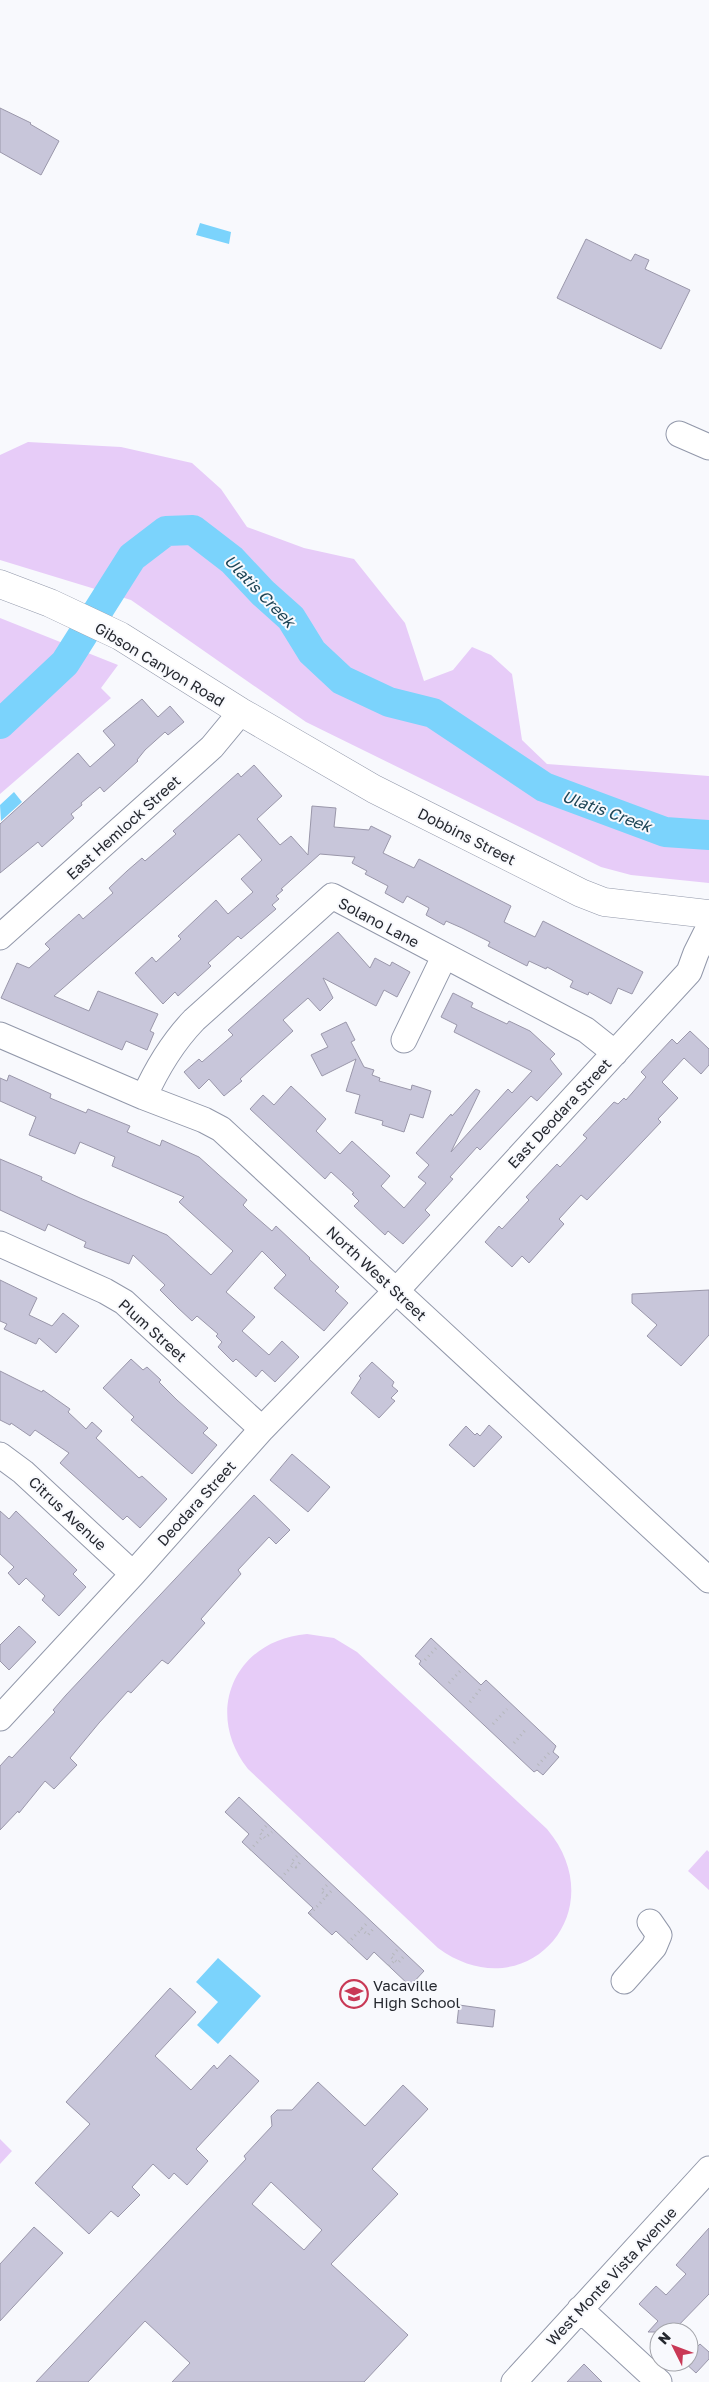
<svg xmlns="http://www.w3.org/2000/svg" width="709" height="2382" viewBox="0 0 709 2382" font-family="'Golos Text',sans-serif">
	<style>
		.green { fill: #e7ccf8 }
		.water { fill: #7bd3fc }
		.lines { fill: none; stroke-linecap: round; stroke-linejoin: round }
		.river { stroke: #7bd3fc; stroke-width: 30 }
		.building { fill: #c8c6da; stroke: #9a97aa; fill-rule: evenodd }
		.minor-casing { stroke: #9298aa; stroke-width: 27 }
		.major-casing { stroke: #9298aa; stroke-width: 29 }
		.path { stroke: #b5b7bc; stroke-width: 3; stroke-dasharray: 1 4; stroke-linecap: butt }
		.minor { stroke: #fff; stroke-width: 25 }
		.major { stroke: #fff; stroke-width: 28 }
		.labels { text-anchor: middle; dominant-baseline: central; stroke-width: 4; stroke-linejoin: round; paint-order: stroke }
		.street-label { font-size: 15px; fill: #25282f; stroke: #f8f9fd }
		.poi-label { font-size: 15px; fill: #25282f; stroke: #f8f9fd; text-anchor: start }
		.water-label { font-size: 16px; font-style: italic; fill: #1d4556; stroke: #f8f9fd }
	</style>
	<rect width="100%" height="100%" fill="#f8f9fd"/>
	<path class="green" d="M 28,442 L 121,447 L 192,463 L 221,489 L 247,527 L 304,548 L 354,559 L 405,623 L 424,681 L 453,670 L 472,647 L 491,655 L 512,674 L 522,740 L 547,764 L 709,776 L 709,883 L 631,875 L 601,867 L 306,722 L 131,600 L 0,560 L 0,455 Z
		M 0,618 L 118,665 L 101,688 L 111,698 L 0,794 Z
		M 307,1634 L 334,1638 L 357,1652 L 547,1829 C 616,1911 525,2012 438,1948 L 248,1769 C 203,1712 235,1640 307,1634 Z
		M 707,1850 L 709,1852 L 709,1890 L 688,1871 Z
		M 0,2139 L 12,2151 L 0,2164 Z"/>
	<path class="water" d="M 200,223 L 231,232 L 229,244 L 196,235 Z
		M 14,792 L 22,802 L 1,821 L 0,805 Z
		M 218,1958 L 261,1996 L 218,2044 L 197,2025 L 218,2002 L 196,1982 Z"/>
	<g class="lines">
		<path class="river" d="M 0,724 L 65,663 L 132,557 L 166,531 L 193,530 L 232,560 L 263,593 L 291,618 L 312,652 L 342,680 L 389,702 L 433,713 L 544,787 L 665,832 L 709,835"/>
	</g>
	<path class="building" d="M 0,108 L 31,123 L 30,124 L 59,141 L 41,175 L 0,152 Z
		M 586,239 L 631,261 L 635,254 L 649,260 L 645,269 L 690,290 L 661,349 L 557,298 Z
		M 142,699 L 158,717 L 170,706 L 184,722 L 168,735 L 165,732 L 145,750 L 137,760 L 138,761 L 104,792 L 100,787 L 81,803 L 82,805 L 71,814 L 74,818 L 42,847 L 38,842 L 0,873 L 0,824 L 78,753 L 90,767 L 115,745 L 103,731 Z
		M 254,765 L 282,796 L 257,819 L 280,845 L 291,836 L 308,855 L 312,806 L 336,808 L 334,827 L 369,830 L 371,826 L 391,836 L 383,853 L 414,868 L 419,859 L 511,906 L 504,922 L 535,937 L 543,921 L 643,972 L 632,994 L 618,988 L 611,1004 L 589,992 L 588,995 L 570,987 L 573,981 L 547,967 L 546,969 L 529,961 L 527,966 L 488,946 L 490,942 L 462,928 L 446,921 L 444,925 L 426,915 L 429,908 L 407,896 L 403,903 L 385,893 L 388,886 L 365,874 L 367,871 L 352,863 L 355,857 L 320,854 L 281,889 L 283,890 L 276,896 L 279,899 L 272,905 L 276,909 L 241,939 L 238,936 L 208,963 L 211,966 L 178,996 L 175,992 L 163,1004 L 135,973 L 152,957 L 156,962 L 181,939 L 178,936 L 216,900 L 228,914 L 253,892 L 241,879 L 262,860 L 239,834 L 54,996 L 89,1011 L 98,991 L 158,1014 L 150,1031 L 154,1033 L 147,1050 L 126,1041 L 122,1050 L 1,998 L 17,963 L 29,968 L 50,949 L 45,944 L 79,914 L 83,919 L 113,893 L 109,888 L 127,871 L 142,858 L 145,861 L 176,834 L 173,831 L 238,773 L 241,777 Z
		M 338,932 L 370,968 L 375,958 L 390,966 L 392,962 L 410,972 L 397,997 L 384,990 L 376,1006 L 323,978 L 333,998 L 320,1011 L 308,998 L 283,1020 L 293,1031 L 240,1079 L 242,1081 L 224,1096 L 209,1079 L 199,1089 L 184,1072 L 199,1059 L 202,1062 L 233,1035 L 228,1030 Z
		M 453,993 L 473,1003 L 471,1007 L 507,1024 L 509,1021 L 530,1031 L 555,1054 L 550,1059 L 562,1074 L 537,1101 L 531,1096 L 480,1150 L 477,1147 L 450,1177 L 453,1179 L 425,1210 L 430,1215 L 403,1244 L 388,1231 L 385,1235 L 354,1206 L 359,1201 L 352,1194 L 354,1193 L 331,1172 L 325,1179 L 250,1109 L 263,1095 L 274,1105 L 291,1086 L 326,1119 L 316,1131 L 340,1154 L 352,1141 L 390,1176 L 381,1186 L 404,1208 L 426,1183 L 418,1177 L 429,1165 L 416,1153 L 451,1114 L 452,1116 L 476,1089 L 480,1091 L 451,1152 L 508,1089 L 512,1093 L 532,1071 L 454,1032 L 457,1025 L 441,1017 Z
		M 346,1022 L 355,1040 L 351,1042 L 364,1067 L 374,1070 L 372,1075 L 380,1078 L 379,1081 L 411,1090 L 412,1085 L 431,1091 L 423,1118 L 410,1114 L 404,1132 L 382,1125 L 383,1121 L 355,1113 L 360,1095 L 346,1091 L 356,1059 L 322,1076 L 311,1055 L 328,1047 L 321,1034 Z
		M 690,1031 L 709,1049 L 709,1065 L 701,1074 L 684,1058 L 662,1082 L 678,1098 L 658,1119 L 661,1122 L 587,1200 L 581,1195 L 559,1219 L 564,1224 L 529,1263 L 522,1256 L 512,1267 L 485,1242 L 499,1226 L 502,1229 L 529,1200 L 526,1197 L 557,1164 L 560,1167 L 587,1138 L 583,1135 L 614,1102 L 618,1104 L 624,1098 L 626,1100 L 646,1077 L 641,1072 L 672,1039 L 677,1044 Z
		M 9,1075 L 51,1094 L 50,1098 L 86,1113 L 88,1109 L 130,1126 L 127,1132 L 160,1146 L 162,1140 L 199,1157 L 247,1200 L 243,1205 L 249,1211 L 272,1231 L 276,1226 L 310,1258 L 309,1259 L 339,1287 L 335,1291 L 348,1303 L 324,1331 L 274,1288 L 286,1275 L 262,1251 L 226,1292 L 255,1317 L 242,1331 L 269,1355 L 282,1341 L 299,1357 L 275,1382 L 262,1370 L 256,1377 L 236,1359 L 233,1362 L 218,1347 L 222,1342 L 216,1336 L 218,1334 L 197,1316 L 192,1321 L 178,1308 L 160,1290 L 165,1285 L 133,1255 L 129,1264 L 84,1247 L 86,1242 L 48,1224 L 45,1231 L 0,1210 L 0,1159 L 42,1177 L 41,1180 L 80,1198 L 167,1235 L 211,1275 L 233,1251 L 179,1202 L 184,1197 L 112,1166 L 115,1157 L 80,1142 L 75,1154 L 29,1135 L 36,1117 L 0,1101 L 0,1078 L 7,1081 Z
		M 0,1280 L 37,1298 L 29,1315 L 52,1326 L 63,1313 L 79,1326 L 56,1353 L 39,1338 L 36,1344 L 4,1329 L 7,1324 L 0,1321 Z
		M 709,1290 L 709,1335 L 681,1366 L 647,1336 L 657,1325 L 632,1303 L 632,1294 Z
		M 131,1359 L 143,1370 L 147,1367 L 161,1380 L 159,1382 L 177,1400 L 208,1428 L 203,1433 L 217,1445 L 192,1474 L 131,1420 L 134,1417 L 103,1388 Z
		M 372,1362 L 394,1382 L 392,1386 L 398,1391 L 391,1398 L 395,1401 L 379,1418 L 351,1393 L 361,1378 L 359,1376 Z
		M 0,1371 L 42,1392 L 43,1390 L 70,1409 L 68,1412 L 86,1429 L 92,1422 L 102,1431 L 96,1438 L 139,1478 L 142,1476 L 167,1499 L 140,1528 L 127,1516 L 123,1520 L 60,1463 L 69,1453 L 35,1430 L 30,1436 L 11,1423 L 10,1425 L 0,1420 Z
		M 489,1425 L 502,1437 L 474,1467 L 449,1445 L 466,1426 L 475,1435 L 477,1433 L 480,1436 Z
		M 292,1454 L 330,1487 L 308,1512 L 270,1480 Z
		M 254,1495 L 290,1530 L 276,1544 L 269,1537 L 238,1570 L 241,1574 L 201,1619 L 205,1623 L 168,1664 L 162,1660 L 131,1693 L 128,1691 L 99,1723 L 70,1758 L 77,1765 L 54,1789 L 45,1781 L 19,1813 L 18,1811 L 0,1830 L 0,1766 L 9,1756 L 12,1758 L 55,1712 L 53,1710 L 66,1695 Z
		M 0,1511 L 9,1519 L 16,1511 L 77,1570 L 73,1574 L 86,1587 L 59,1616 L 42,1600 L 45,1596 L 26,1578 L 19,1585 L 8,1573 L 14,1567 L 0,1554 Z
		M 19,1626 L 36,1642 L 9,1670 L 0,1661 L 0,1645 Z
		M 431,1638 L 481,1685 L 486,1680 L 556,1746 L 553,1752 L 559,1757 L 543,1775 L 537,1770 L 534,1772 L 419,1664 L 421,1661 L 415,1656 Z
		M 239,1797 L 424,1971 L 410,1986 L 374,1952 L 367,1960 L 336,1931 L 332,1935 L 308,1913 L 313,1908 L 242,1842 L 249,1834 L 225,1812 Z
		M 170,1988 L 196,2012 L 155,2056 L 191,2090 L 214,2065 L 217,2069 L 230,2055 L 259,2081 L 196,2149 L 208,2161 L 187,2185 L 174,2173 L 169,2179 L 153,2164 L 132,2187 L 140,2195 L 118,2217 L 111,2211 L 89,2234 L 35,2183 L 90,2124 L 66,2102 Z
		M 459,2005 L 495,2010 L 493,2027 L 457,2023 Z
		M 318,2082 L 365,2126 L 403,2085 L 428,2109 L 372,2169 L 398,2194 L 331,2264 L 408,2335 L 364,2382 L 172,2382 L 190,2363 L 145,2321 L 88,2382 L 36,2382 L 246,2159 L 244,2156 L 272,2126 L 271,2116 L 277,2110 L 292,2110 ZM 271,2182 L 322,2230 L 304,2250 L 252,2204 Z
		M 34,2227 L 63,2253 L 0,2321 L 0,2264 Z
		M 709,2228 L 709,2294 L 672,2332 L 648,2332 L 658,2321 L 639,2304 L 656,2286 L 666,2295 L 686,2274 L 676,2265 Z
		M 700,2344 L 709,2352 L 709,2359 L 696,2373 L 684,2362 L 689,2362 L 689,2355 Z
		M 584,2364 L 602,2382 L 567,2382 Z"/>
	<g class="lines">
		<defs>
			<path id="minor" d="M 679,434 L 709,447
				M 0,937 L 212,747 L 241,712
				M 0,1035 L 144,1097 L 204,1120 L 221,1129 L 709,1580
				M 404,1040 L 444,957
				M 144,1097 C 157,1068 172,1043 194,1020 L 332,896 L 586,1030 L 615,1053
				M 0,1244 L 105,1291 L 124,1302 L 262,1429
				M 0,1455 L 23,1472 L 133,1574
				M 0,1718 L 133,1574 L 262,1429 L 396,1291 L 689,972 L 696,953 L 709,927
				M 624,1981 L 654,1947 L 659,1935 L 650,1922
				M 580,2309 L 659,2382
				M 514,2382 L 709,2169"/>
			<path id="major" d="M 0,584 L 50,603 L 120,636 L 241,712 L 374,789 L 581,893 L 604,902 L 709,914"/>
		</defs>
		<use href="#minor" class="minor-casing"/>
		<use href="#major" class="major-casing"/>
		<path class="path" d="M 425,1660 L 438,1646
			M 449,1683 L 462,1669
			M 470,1702 L 482,1687
			M 493,1724 L 507,1709
			M 514,1743 L 527,1728
			M 538,1765 L 550,1752
			M 266,1826 L 260,1833 L 265,1838 L 272,1832
			M 250,1850 L 263,1836
			M 297,1856 L 291,1862 L 296,1867 L 302,1860
			M 281,1878 L 293,1865
			M 327,1896 L 321,1891 L 328,1884
			M 310,1914 L 333,1889
			M 361,1929 L 368,1935 L 374,1928
			M 348,1943 L 368,1922
			M 397,1950 L 391,1957 L 398,1963 L 404,1956
			M 389,1966 L 395,1960"/>
		<use href="#minor" class="minor"/>
		<use href="#major" class="major"/>
	</g>
	<defs>
		<symbol id="school-ring" viewBox="-11 -11 22 22"><circle r="9.5" fill="#f8f9fd" stroke="#c93956" stroke-width="1.5"/><path d="M0-5L7-2L0 1L-7-2ZM-4 1L0 2.5L4 1V4Q0 6-4 4Z" fill="#c93956"/></symbol>
	</defs>
	<g fill-rule="evenodd">
		<use href="#school-ring" x="338" y="1978" width="32" height="32"/>
	</g>
	<g class="labels">
		<g class="street-label">
			<text transform="translate(160 664) rotate(31)">Gibson Canyon Road</text>
			<text transform="translate(123 827) rotate(-42)">East Hemlock Street</text>
			<text transform="translate(467 836) rotate(27)">Dobbins Street</text>
			<text transform="translate(379 922) rotate(28)">Solano Lane</text>
			<text transform="translate(559 1113) rotate(-47)">East Deodara Street</text>
			<text transform="translate(377 1273) rotate(43)">North West Street</text>
			<text transform="translate(153 1330) rotate(42)">Plum Street</text>
			<text transform="translate(196 1503) rotate(-48)">Deodara Street</text>
			<text transform="translate(68 1513) rotate(43)">Citrus Avenue</text>
			<text transform="translate(611 2276) rotate(-47)">West Monte Vista Avenue</text>
		</g>
		<g class="poi-label">
			<text x="373" y="1985">Vacaville<tspan x="373" dy="17">High School</tspan></text>
		</g>
		<g class="water-label">
			<text transform="translate(260 591) rotate(46)">Ulatis Creek</text>
			<text transform="translate(607 811) rotate(20)">Ulatis Creek</text>
		</g>
	</g>
	<g transform="translate(674 2347) rotate(312)"><circle r="24" fill="#f8f9fd" stroke="#a4a5ab"/>
	<path d="M0-4L9 19L0 12L-9 19Z" fill="#c93956"/>
	<text y="-8" font-size="14" font-weight="bold" text-anchor="middle" fill="#25282f">N</text>
	</g>
</svg>
